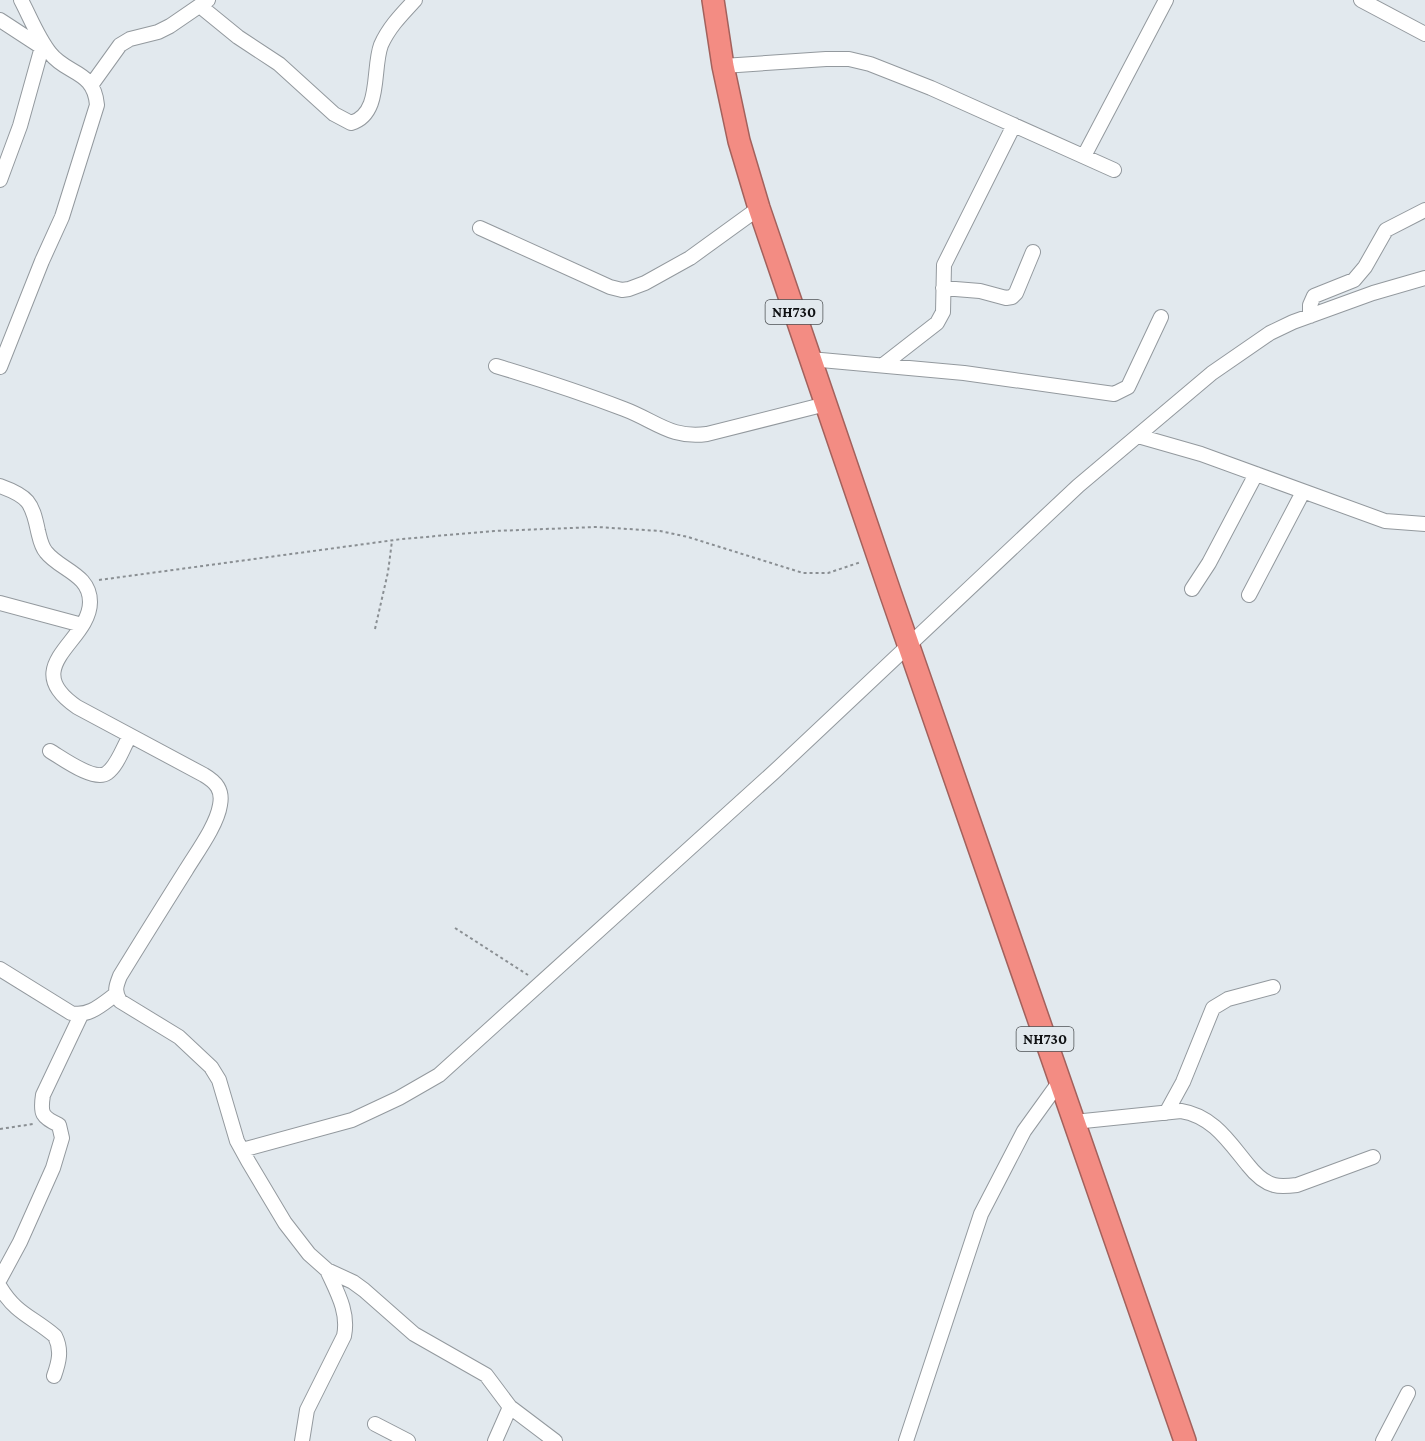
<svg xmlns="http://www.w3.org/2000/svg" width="1425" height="1441" viewBox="0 0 1425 1441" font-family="'Crimson Pro',serif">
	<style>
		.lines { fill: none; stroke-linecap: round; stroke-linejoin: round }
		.minor-casing { stroke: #93999e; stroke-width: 16 }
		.highway-casing { stroke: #a3615c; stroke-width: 24 }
		.path { stroke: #8a8f93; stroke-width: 2; stroke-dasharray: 3 3; stroke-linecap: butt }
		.minor { stroke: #fff; stroke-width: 14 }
		.highway { stroke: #f38c83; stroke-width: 21 }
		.labels { text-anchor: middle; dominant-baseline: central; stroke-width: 6; stroke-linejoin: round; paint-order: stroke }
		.shield { fill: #e2e9ee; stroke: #4e5255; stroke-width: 1.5 }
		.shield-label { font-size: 15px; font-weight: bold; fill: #0f1113 }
	</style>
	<rect width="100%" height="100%" fill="#e2e9ee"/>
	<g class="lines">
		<defs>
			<path id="minor" d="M 1361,0 L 1425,34
				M 200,6 L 238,37 L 279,64 L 334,114 L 351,123 C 382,114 372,69 381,45 C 389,27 402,14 415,0
				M 0,20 L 46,50
				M 723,66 L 826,59 L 849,59 L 870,64 L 931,88 L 1114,170
				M 92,84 L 120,45 L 130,39 L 158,32 L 170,26 L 208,0
				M 1084,156 L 1166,0
				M 0,180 L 20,126 L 42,47
				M 480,228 L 610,287 L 622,290 L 629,289 L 645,283 L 690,258 L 759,208
				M 943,288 L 980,291 L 1006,298 L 1012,297 L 1016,293 L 1033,252
				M 1310,316 L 1310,305 L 1314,296 L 1354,280 L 1365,267 L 1386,230 L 1425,210
				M 810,359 L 964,373 L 1114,394 L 1128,387 L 1161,317
				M 883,365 L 937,323 L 943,312 L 944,265 L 1014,125
				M 496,366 C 539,379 582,393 624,409 C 656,421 671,439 707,434 L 826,404
				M 0,367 L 42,261 L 62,217 L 97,105 C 94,70 67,75 50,53 C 38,38 30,17 21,0
				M 1138,436 L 1201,454 L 1385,521 L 1425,524
				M 0,486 C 28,496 32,502 38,531 C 40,539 41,546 46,552 C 60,570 90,574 90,602 C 90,642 17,666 77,707 L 204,775 C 216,782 223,790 220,805 C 217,825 197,852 186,870 C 164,905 142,940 120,976 C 116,986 114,991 120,1001 L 179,1037 L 211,1067 L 219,1080 L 237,1141 L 248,1161 L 285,1223 L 309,1254 L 327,1270 L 353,1282 L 364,1290 L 414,1334 L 486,1375 L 510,1407 L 555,1441
				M 1192,589 L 1209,563 L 1256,474
				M 1249,595 L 1303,492
				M 0,603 L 82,625
				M 50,751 C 62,758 94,782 107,773 C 118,765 123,747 130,736
				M 0,969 L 71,1013 C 89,1017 101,1005 116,994
				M 1166,1113 L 1183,1082 L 1213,1008 L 1228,999 L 1273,987
				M 1074,1122 L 1181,1111 C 1213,1116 1229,1142 1248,1165 C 1255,1174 1263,1182 1274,1185 C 1281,1187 1289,1186 1297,1185 L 1373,1157
				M 242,1150 L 352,1120 L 399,1098 L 439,1075 L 774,772 L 1078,486 L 1212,373 L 1270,333 L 1293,322 L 1373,293 L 1425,278
				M 0,1279 L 20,1242 L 53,1168 L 62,1138 L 59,1125 C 42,1117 40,1114 43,1095 L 81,1015
				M 0,1287 C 16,1314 33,1317 55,1336 C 62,1350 59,1362 54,1376
				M 375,1424 L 408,1441
				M 302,1441 L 307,1410 L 344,1336 C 349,1312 337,1292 327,1270
				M 495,1441 L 510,1407
				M 906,1441 L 981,1214 L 1024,1131 L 1060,1081
				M 1383,1441 L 1408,1393"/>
			<path id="highway" d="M 713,0 L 723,66 L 739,141 L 759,208 L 890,592 L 1185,1441"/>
		</defs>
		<use href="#minor" class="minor-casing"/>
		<use href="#highway" class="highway-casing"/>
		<path class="path" d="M 99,580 L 402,539 L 494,531 L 597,527 L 660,531 L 688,537 L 803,573 L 828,573 L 861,562
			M 375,629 L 388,572 L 392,541
			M 455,928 L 528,975
			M 0,1129 L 33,1124"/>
		<use href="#minor" class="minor"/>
		<use href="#highway" class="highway"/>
	</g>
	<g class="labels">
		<g class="shield">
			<rect x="765.5" y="300" width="57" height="24" rx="4.5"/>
			<rect x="1016.5" y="1027" width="57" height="24" rx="4.5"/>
		</g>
		<g class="shield-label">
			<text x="794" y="312">NH730</text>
			<text x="1045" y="1039">NH730</text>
		</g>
	</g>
</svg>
